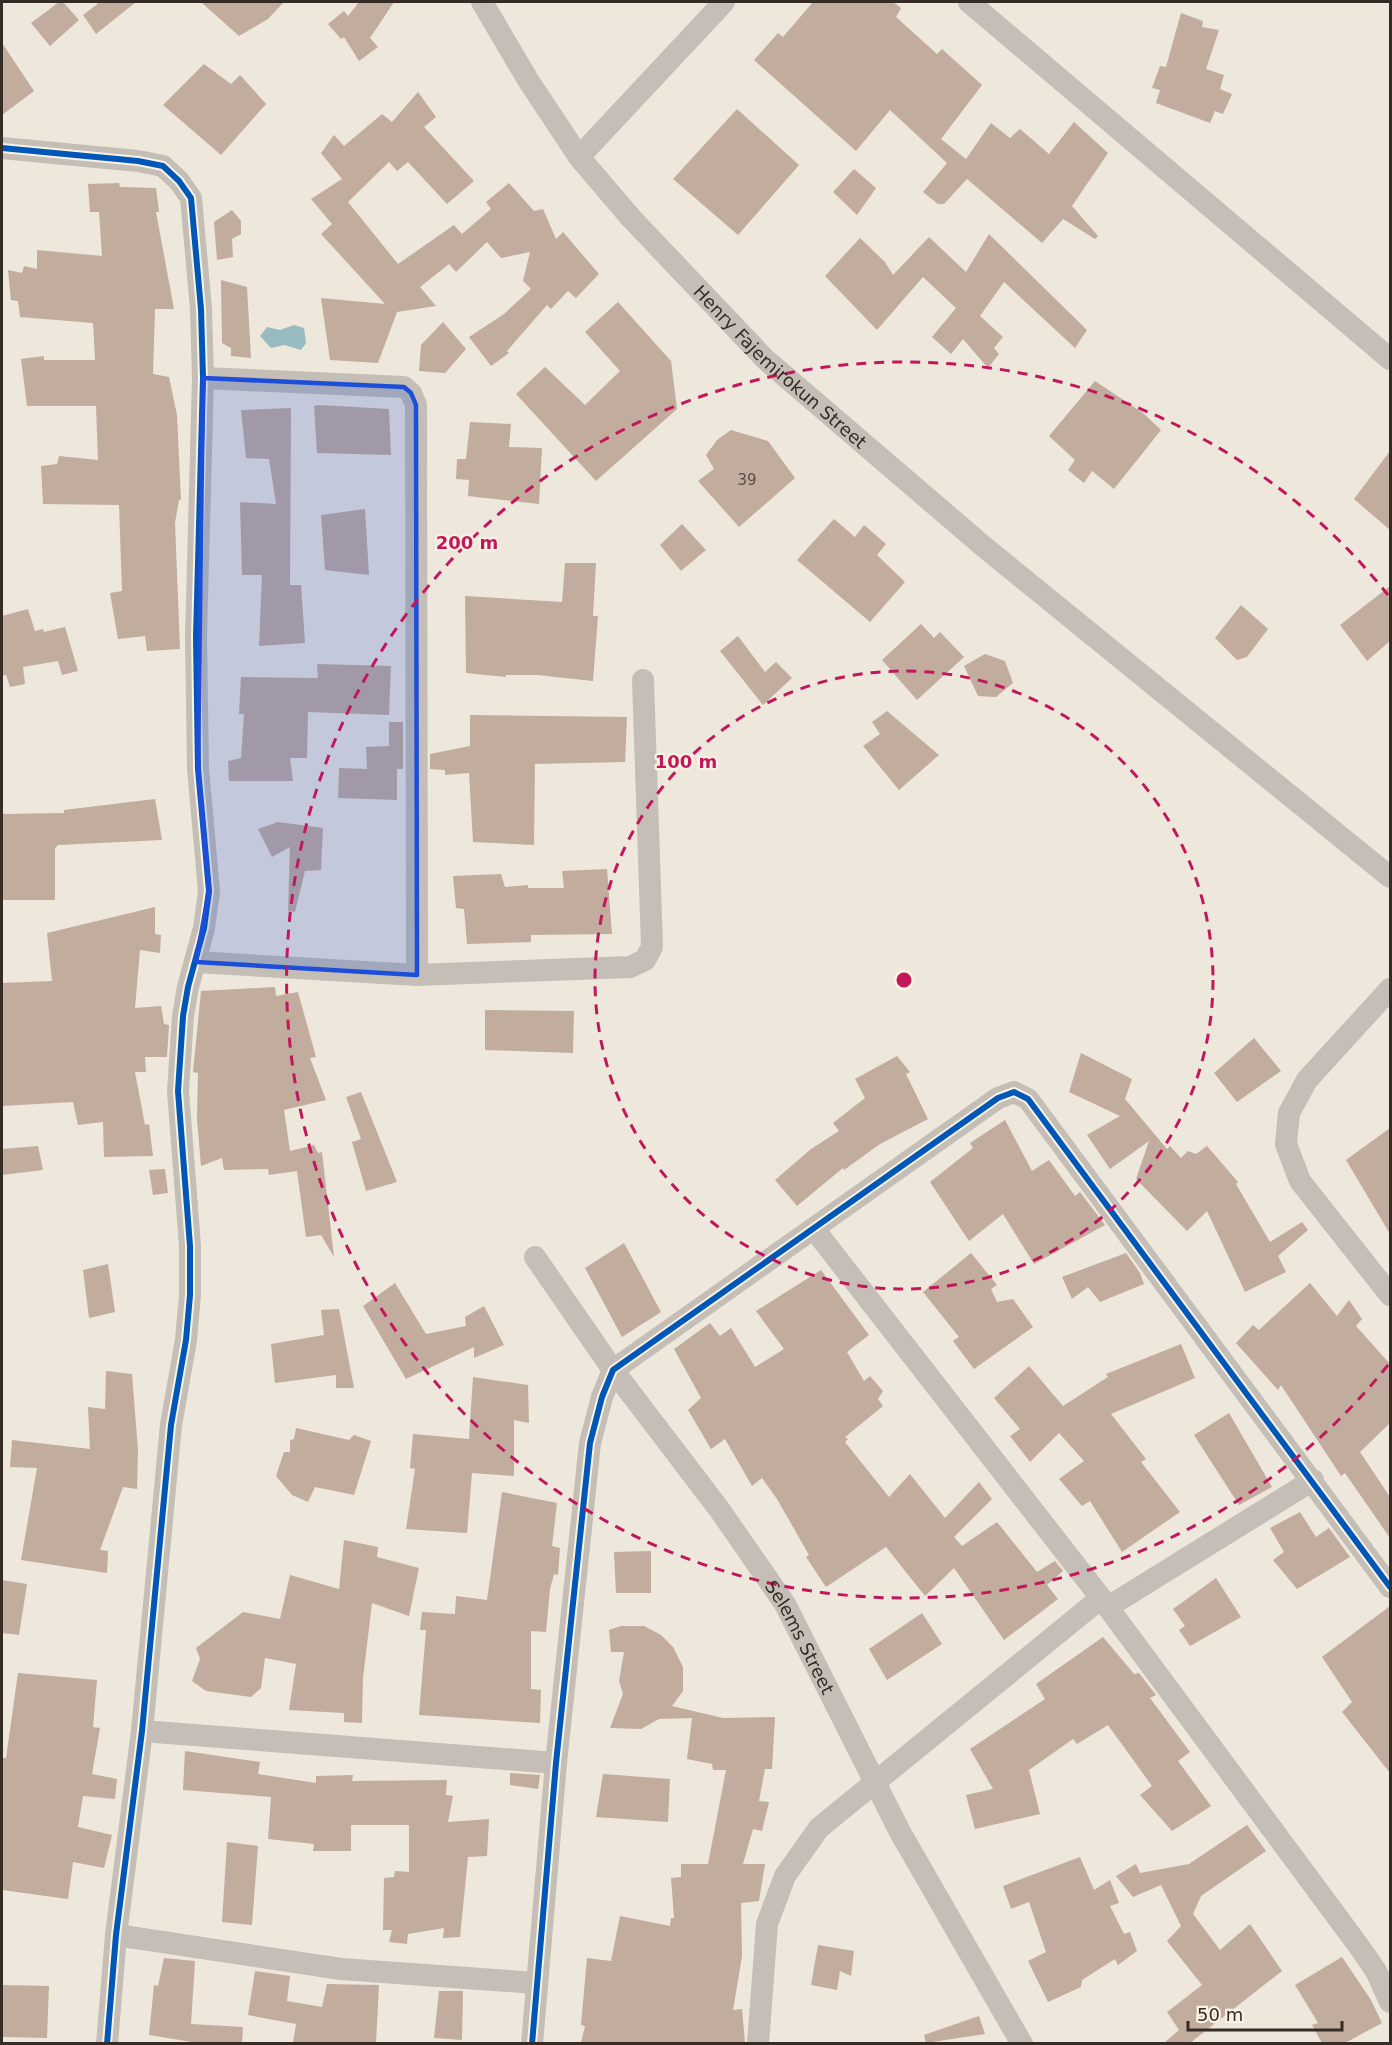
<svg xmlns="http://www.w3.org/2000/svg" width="1392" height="2045" viewBox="0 0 1392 2045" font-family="'DejaVu Sans',sans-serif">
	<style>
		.water { fill: #98bbbf }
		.building { fill: #c2ac9d }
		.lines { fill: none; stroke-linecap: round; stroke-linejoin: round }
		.minor { stroke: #c4beb6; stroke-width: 22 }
		.cycleway-casing { stroke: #faf2e2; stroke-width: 10 }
		.cycleway { stroke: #0057b8; stroke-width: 6 }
		.marked { fill: #1d4ed8; fill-opacity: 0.2; stroke: #1d4ed8; stroke-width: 4.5; stroke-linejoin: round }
		.ring { fill: none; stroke: #c2185b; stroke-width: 3; stroke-dasharray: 10 8 }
		.labels { text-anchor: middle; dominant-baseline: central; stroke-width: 4.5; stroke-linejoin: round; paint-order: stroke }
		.number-label { font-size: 15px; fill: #584c43 }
		.street-label { font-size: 18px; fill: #352c25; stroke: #faf2e2 }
		.centre { fill: #c2185b; stroke: #faf2e2; stroke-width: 3 }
		.ring-label { font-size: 18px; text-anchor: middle; font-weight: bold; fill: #c2185b; stroke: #faf2e2; stroke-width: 4.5; stroke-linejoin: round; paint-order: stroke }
	</style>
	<rect width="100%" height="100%" fill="#ede7dc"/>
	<path class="water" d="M 294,325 L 304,328 L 306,343 L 301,350 L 284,345 L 271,348 L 260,336 L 267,327 L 280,330 Z"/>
	<path class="building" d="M 59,2 L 63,2 L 79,20 L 50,46 L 31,23 Z
		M 100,2 L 136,2 L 96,34 L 83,15 Z
		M 201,2 L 284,2 L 268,19 L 239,36 Z
		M 359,2 L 394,2 L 370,38 L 378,47 L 359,61 L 344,37 L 341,39 L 328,24 L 344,11 L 348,16 Z
		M 813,2 L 893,2 L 901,8 L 896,17 L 937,54 L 942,49 L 982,85 L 941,139 L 966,159 L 991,123 L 1010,138 L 1020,129 L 1049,154 L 1074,122 L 1108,153 L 1072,206 L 1098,236 L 1095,239 L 1063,219 L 1042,243 L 967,179 L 944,204 L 938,204 L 923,192 L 947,163 L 890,110 L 856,151 L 754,60 L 778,33 L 783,37 Z
		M 1181,13 L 1203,21 L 1202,27 L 1219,30 L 1206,69 L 1224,75 L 1220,89 L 1232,94 L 1223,114 L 1215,111 L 1210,123 L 1156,103 L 1160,90 L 1152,88 L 1160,66 L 1166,67 Z
		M 2,43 L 34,91 L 2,115 Z
		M 204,64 L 231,84 L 240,75 L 266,104 L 221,155 L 163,105 Z
		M 418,92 L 436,117 L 424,127 L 474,181 L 447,204 L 408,162 L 397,171 L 389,162 L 348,202 L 398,264 L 454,225 L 462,234 L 491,209 L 486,202 L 509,183 L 534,211 L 543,209 L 556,239 L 563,232 L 599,274 L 576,298 L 568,291 L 551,309 L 547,305 L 507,351 L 509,353 L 491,366 L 469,337 L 504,314 L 531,289 L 523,281 L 530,252 L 501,258 L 487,242 L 456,272 L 449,264 L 420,287 L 436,306 L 397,312 L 378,363 L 330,360 L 321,298 L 385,304 L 321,234 L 332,224 L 311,199 L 342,179 L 321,153 L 334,135 L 344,146 L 382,114 L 392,122 Z
		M 737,109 L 799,165 L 738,235 L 673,179 Z
		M 854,169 L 876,188 L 857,215 L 833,192 Z
		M 119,183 L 120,187 L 156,188 L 159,212 L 156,212 L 174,309 L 155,309 L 153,374 L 169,377 L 177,415 L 181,500 L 179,500 L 175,523 L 180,649 L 147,651 L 145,636 L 118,639 L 110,593 L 122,591 L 119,505 L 43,504 L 41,466 L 57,464 L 59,456 L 98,460 L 96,406 L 27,406 L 21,359 L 44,356 L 44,360 L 95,360 L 93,323 L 20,317 L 18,301 L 11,300 L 8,270 L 22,273 L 24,266 L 37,269 L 37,250 L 102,256 L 99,212 L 90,212 L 88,184 Z
		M 232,210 L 241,221 L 241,234 L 232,239 L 233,257 L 217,260 L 214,222 Z
		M 989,234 L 1087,330 L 1075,348 L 1004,282 L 980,316 L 1003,337 L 994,348 L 999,354 L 988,368 L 963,339 L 951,354 L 932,337 L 956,308 L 923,277 L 877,330 L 825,276 L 860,238 L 885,262 L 893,275 L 929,237 L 966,272 Z
		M 221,280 L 247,287 L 251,358 L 231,356 L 231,348 L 222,343 Z
		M 618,302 L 671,361 L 677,409 L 596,481 L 516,394 L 545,367 L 585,405 L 620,371 L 585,332 Z
		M 443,322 L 466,349 L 445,373 L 419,371 L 421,345 Z
		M 1095,381 L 1143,413 L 1161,430 L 1114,489 L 1092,471 L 1084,483 L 1068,470 L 1075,460 L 1049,436 Z
		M 319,405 L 389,409 L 391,455 L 317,453 L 314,406 Z
		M 291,408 L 290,585 L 301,585 L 305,643 L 259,646 L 262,575 L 242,575 L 240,502 L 276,504 L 269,459 L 246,458 L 241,410 Z
		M 470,422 L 511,424 L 509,447 L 542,448 L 539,504 L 468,496 L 469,480 L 456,479 L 457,459 L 466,459 Z
		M 731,430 L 768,441 L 795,478 L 739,527 L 698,481 L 714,469 L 706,455 L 717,440 Z
		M 1390,451 L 1390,530 L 1354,499 Z
		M 365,509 L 369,575 L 325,570 L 321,515 Z
		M 834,519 L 855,537 L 864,525 L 886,544 L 877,555 L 905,582 L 870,622 L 797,560 Z
		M 682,524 L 706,550 L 681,571 L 660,545 Z
		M 565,563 L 596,563 L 593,616 L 598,616 L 593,681 L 537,675 L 506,675 L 506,677 L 466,673 L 465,596 L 562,602 Z
		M 1390,586 L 1390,641 L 1367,661 L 1340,625 Z
		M 1241,605 L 1268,629 L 1247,657 L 1237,660 L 1215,638 Z
		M 28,609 L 35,631 L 43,629 L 44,632 L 65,627 L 78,671 L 62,675 L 58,661 L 23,667 L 25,684 L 10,687 L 6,675 L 2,676 L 2,616 Z
		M 921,624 L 934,638 L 940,632 L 964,657 L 917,700 L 882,660 Z
		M 738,636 L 765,672 L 776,662 L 792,678 L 763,705 L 720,651 Z
		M 985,654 L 1005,661 L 1013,683 L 996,697 L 978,696 L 964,666 Z
		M 317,664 L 391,666 L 389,715 L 308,712 L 307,758 L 290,758 L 293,781 L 229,781 L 228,761 L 241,758 L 244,714 L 239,714 L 241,677 L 318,678 Z
		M 887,711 L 939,755 L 899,790 L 863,746 L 880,734 L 872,722 Z
		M 470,715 L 627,717 L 625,762 L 535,764 L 534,845 L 473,842 L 469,773 L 445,775 L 445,770 L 430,769 L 430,754 L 470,746 Z
		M 389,722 L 403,722 L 403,769 L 397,769 L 397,800 L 338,798 L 339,768 L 367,769 L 366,747 L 389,746 Z
		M 155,799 L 162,840 L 58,845 L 55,848 L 55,900 L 2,900 L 2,814 L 64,813 L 64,810 Z
		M 278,822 L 323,828 L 321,870 L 305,871 L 295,912 L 288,911 L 290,847 L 272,857 L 258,829 Z
		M 607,869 L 612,934 L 531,935 L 531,942 L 467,944 L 464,909 L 456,908 L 453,876 L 501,874 L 505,887 L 528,885 L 528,888 L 564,888 L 562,871 Z
		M 155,907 L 155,934 L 161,935 L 160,953 L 140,950 L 135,1008 L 161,1006 L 164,1024 L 169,1025 L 167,1057 L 145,1057 L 146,1072 L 135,1072 L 145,1125 L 149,1124 L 153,1156 L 104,1157 L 103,1122 L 78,1125 L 73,1102 L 2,1106 L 2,983 L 52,981 L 47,933 Z
		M 275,987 L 276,996 L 298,992 L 316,1057 L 310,1058 L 326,1100 L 284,1110 L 290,1151 L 314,1145 L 318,1153 L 322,1152 L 334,1257 L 321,1235 L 306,1237 L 297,1171 L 269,1175 L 268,1169 L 224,1170 L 222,1158 L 201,1166 L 197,1119 L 198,1073 L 193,1072 L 201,991 Z
		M 485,1010 L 574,1011 L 573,1053 L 485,1050 Z
		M 1254,1038 L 1281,1071 L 1237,1102 L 1214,1073 Z
		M 1081,1053 L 1132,1079 L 1125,1099 L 1167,1149 L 1170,1146 L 1181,1158 L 1188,1151 L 1196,1154 L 1207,1146 L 1238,1182 L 1236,1184 L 1270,1242 L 1302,1222 L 1308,1230 L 1278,1256 L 1286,1272 L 1245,1292 L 1207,1211 L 1187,1231 L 1136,1179 L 1149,1141 L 1110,1169 L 1087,1135 L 1120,1116 L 1069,1092 Z
		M 897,1056 L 910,1072 L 906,1074 L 928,1119 L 880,1144 L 844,1170 L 843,1168 L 797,1206 L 775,1180 L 811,1149 L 839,1131 L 833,1123 L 865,1098 L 855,1079 Z
		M 361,1092 L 397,1182 L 366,1191 L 352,1142 L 361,1139 L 346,1097 Z
		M 1005,1120 L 1032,1171 L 1049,1160 L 1075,1196 L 1080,1192 L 1105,1225 L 1034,1264 L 1003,1214 L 969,1241 L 930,1182 L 973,1148 L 970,1143 Z
		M 1390,1128 L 1390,1234 L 1346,1160 Z
		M 38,1146 L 43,1170 L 2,1175 L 2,1149 Z
		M 165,1169 L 168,1193 L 153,1195 L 149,1170 Z
		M 624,1243 L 661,1312 L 622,1337 L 585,1268 Z
		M 971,1253 L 997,1285 L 991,1289 L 997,1302 L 1013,1299 L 1033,1327 L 974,1369 L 953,1341 L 959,1337 L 923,1292 Z
		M 1126,1253 L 1140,1273 L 1144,1284 L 1100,1302 L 1088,1287 L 1072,1299 L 1062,1277 Z
		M 108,1264 L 115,1312 L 89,1318 L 83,1270 Z
		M 821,1270 L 869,1335 L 847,1352 L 864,1381 L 870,1376 L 883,1391 L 878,1399 L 883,1406 L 845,1437 L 848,1439 L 845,1442 L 889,1497 L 910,1474 L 945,1518 L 979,1482 L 992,1499 L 954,1537 L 962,1546 L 997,1522 L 1037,1572 L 1055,1561 L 1063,1571 L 1047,1585 L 1058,1599 L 1004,1640 L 954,1568 L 925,1596 L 886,1547 L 826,1587 L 806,1557 L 809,1555 L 777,1499 L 762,1478 L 752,1486 L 725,1439 L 711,1449 L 688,1410 L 701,1398 L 674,1349 L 710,1323 L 720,1336 L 731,1328 L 755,1367 L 784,1349 L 756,1311 Z
		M 395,1283 L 426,1334 L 466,1326 L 465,1317 L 484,1306 L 504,1345 L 474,1358 L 474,1347 L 406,1379 L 363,1306 Z
		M 1310,1283 L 1337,1316 L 1349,1300 L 1362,1319 L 1356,1326 L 1390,1364 L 1390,1423 L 1360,1452 L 1390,1497 L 1390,1538 L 1345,1473 L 1341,1476 L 1281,1385 L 1278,1390 L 1236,1343 L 1253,1325 L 1259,1330 Z
		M 339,1309 L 354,1388 L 336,1388 L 336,1375 L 275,1383 L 271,1344 L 324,1335 L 321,1310 Z
		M 1181,1344 L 1195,1378 L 1111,1414 L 1146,1459 L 1141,1462 L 1180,1512 L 1122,1552 L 1090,1501 L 1082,1506 L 1059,1479 L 1084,1461 L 1059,1433 L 1030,1462 L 1010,1436 L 1020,1429 L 994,1398 L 1029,1366 L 1063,1406 L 1108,1377 L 1106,1374 Z
		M 106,1371 L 132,1374 L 138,1450 L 137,1489 L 123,1487 L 100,1550 L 108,1551 L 107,1573 L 21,1560 L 37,1468 L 10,1467 L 12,1440 L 90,1449 L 88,1407 L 105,1409 Z
		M 473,1377 L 528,1385 L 529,1423 L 514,1420 L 514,1476 L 472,1473 L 467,1533 L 406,1529 L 415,1469 L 410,1468 L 413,1434 L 469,1439 Z
		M 1229,1413 L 1272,1487 L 1239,1505 L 1194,1435 Z
		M 296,1428 L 349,1440 L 354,1435 L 371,1441 L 354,1495 L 315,1487 L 308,1502 L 292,1495 L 276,1476 L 284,1452 L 290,1452 L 290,1440 L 294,1439 Z
		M 502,1492 L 557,1503 L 552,1546 L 560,1548 L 558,1575 L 554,1574 L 550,1589 L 546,1632 L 531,1631 L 531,1689 L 541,1690 L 540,1723 L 419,1715 L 426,1630 L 420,1630 L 422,1612 L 455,1614 L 456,1596 L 487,1600 Z
		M 1300,1512 L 1316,1537 L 1329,1528 L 1350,1557 L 1297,1589 L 1273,1560 L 1284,1552 L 1270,1528 Z
		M 344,1540 L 378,1547 L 377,1557 L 419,1568 L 409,1616 L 372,1603 L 363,1678 L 362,1723 L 344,1722 L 344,1713 L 289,1710 L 296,1664 L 265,1658 L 261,1688 L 251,1697 L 206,1691 L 192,1681 L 200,1659 L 196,1648 L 243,1612 L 280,1619 L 290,1575 L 339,1589 Z
		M 651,1551 L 651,1593 L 616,1593 L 614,1552 Z
		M 1216,1578 L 1241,1617 L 1190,1646 L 1179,1630 L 1185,1626 L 1173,1609 Z
		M 2,1580 L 27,1584 L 19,1635 L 2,1633 Z
		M 1390,1606 L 1390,1773 L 1342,1712 L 1352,1702 L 1322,1657 Z
		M 922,1613 L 942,1644 L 887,1680 L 869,1649 Z
		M 621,1626 L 644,1626 L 661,1635 L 673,1647 L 683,1667 L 683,1691 L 672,1706 L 723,1718 L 775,1717 L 772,1769 L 765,1769 L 759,1801 L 769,1802 L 762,1831 L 753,1829 L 743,1864 L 765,1864 L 759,1901 L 741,1903 L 742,1956 L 733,2010 L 742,2009 L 745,2043 L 581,2043 L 585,2026 L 581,2025 L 587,1958 L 611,1961 L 620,1916 L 670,1926 L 671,1918 L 674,1918 L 671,1878 L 681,1877 L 681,1864 L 708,1864 L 726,1770 L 713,1770 L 712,1764 L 687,1759 L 692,1718 L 659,1719 L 641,1729 L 610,1728 L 623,1694 L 619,1681 L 624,1652 L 611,1652 L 609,1630 Z
		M 1103,1637 L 1134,1674 L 1139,1673 L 1156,1695 L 1150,1698 L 1190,1752 L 1178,1761 L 1211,1806 L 1172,1831 L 1140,1795 L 1152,1786 L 1108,1725 L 1077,1744 L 1073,1739 L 1029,1770 L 1040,1814 L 975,1829 L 966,1795 L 993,1789 L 970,1749 L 1045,1699 L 1036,1684 Z
		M 18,1673 L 97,1680 L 93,1727 L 100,1728 L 92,1774 L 117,1779 L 115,1799 L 83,1796 L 78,1827 L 112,1835 L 104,1868 L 73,1862 L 68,1899 L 2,1890 L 2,1758 L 6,1758 Z
		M 185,1751 L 260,1762 L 258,1774 L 316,1783 L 316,1776 L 353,1775 L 352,1781 L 447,1780 L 446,1795 L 453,1796 L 448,1822 L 489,1819 L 487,1856 L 468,1857 L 460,1937 L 443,1938 L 444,1928 L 408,1934 L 407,1944 L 389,1942 L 392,1930 L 383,1930 L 384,1878 L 394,1877 L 395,1871 L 409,1872 L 409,1825 L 351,1825 L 351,1851 L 313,1851 L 314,1844 L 268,1839 L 271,1797 L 183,1790 Z
		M 510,1773 L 540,1775 L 538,1789 L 510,1785 Z
		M 603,1774 L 670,1779 L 668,1822 L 596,1817 Z
		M 1247,1825 L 1266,1851 L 1201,1896 L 1193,1914 L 1220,1950 L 1250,1924 L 1282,1971 L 1190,2043 L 1164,2043 L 1179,2030 L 1167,2012 L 1202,1985 L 1167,1941 L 1181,1926 L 1161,1885 L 1133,1897 L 1116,1876 L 1136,1864 L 1140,1873 L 1189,1864 Z
		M 227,1842 L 258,1846 L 252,1925 L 222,1922 Z
		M 1080,1857 L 1094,1890 L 1110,1880 L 1119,1903 L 1110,1906 L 1124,1934 L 1130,1932 L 1137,1951 L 1118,1965 L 1115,1959 L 1082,1980 L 1081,1987 L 1048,2002 L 1028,1961 L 1046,1952 L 1029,1902 L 1011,1909 L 1003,1886 Z
		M 818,1945 L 854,1951 L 851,1976 L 840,1971 L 837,1990 L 811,1985 Z
		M 1342,1957 L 1371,2000 L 1382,2023 L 1345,2043 L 1322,2043 L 1312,2025 L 1318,2023 L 1295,1985 Z
		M 164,1958 L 195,1961 L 191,2024 L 243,2027 L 242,2043 L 198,2043 L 149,2035 L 154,1985 L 158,1986 Z
		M 255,1971 L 290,1976 L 287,2001 L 322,2007 L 327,1984 L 379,1985 L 376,2043 L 293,2043 L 296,2024 L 248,2015 Z
		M 2,1985 L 49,1986 L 47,2038 L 2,2037 Z
		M 439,1991 L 463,1991 L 462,2040 L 434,2038 Z
		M 979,2016 L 985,2034 L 926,2043 L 924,2035 Z"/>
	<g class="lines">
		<g class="minor">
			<path id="s1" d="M 482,2 L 528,80 L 579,157 L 631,218 L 765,359 L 983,546 L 1390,877"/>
			<path d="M 969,2 L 1390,359"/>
			<path d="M 2,148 L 138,161 L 163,166 L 179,181 L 191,198 L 201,309 L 203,378 L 196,637 L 198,769 L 209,891 L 204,928 L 188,987 L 183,1016 L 178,1091 L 190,1246 L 190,1295 L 186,1340 L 171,1425 L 142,1731 L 116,1935 L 107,2044"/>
			<path d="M 579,157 L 724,2"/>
			<path d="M 196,962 L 417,975 L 416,405 L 411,393 L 404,387 L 203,378"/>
			<path d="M 417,975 L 630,967 L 645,960 L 652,947 L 643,680"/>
			<path d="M 1390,989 L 1307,1080 L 1289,1113 L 1286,1144 L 1300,1181 L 1390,1295"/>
			<path d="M 814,1229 L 1101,1598 L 1358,1945 L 1376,1971 L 1390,2002"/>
			<path id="s2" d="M 535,1257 L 613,1370 L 719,1509 L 785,1604 L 900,1832 L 1022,2044"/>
			<path d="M 1108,1607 L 1313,1480"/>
			<path d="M 142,1731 L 556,1763"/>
			<path d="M 116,1935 L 341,1969 L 536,1983"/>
			<path d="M 532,2044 L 556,1763 L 590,1443 L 602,1397 L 613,1370 L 998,1098 L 1014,1092 L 1028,1099 L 1390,1587"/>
			<path d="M 758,2044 L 767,1924 L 785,1876 L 819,1828 L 1101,1598"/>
		</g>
		<defs>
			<path id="cycleway" d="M 2,148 L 138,161 L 163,166 L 179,181 L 191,198 L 201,309 L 203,378 L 196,637 L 198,769 L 209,891 L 204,928 L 188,987 L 183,1016 L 178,1091 L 190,1246 L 190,1295 L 186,1340 L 171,1425 L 142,1731 L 116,1935 L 107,2044
				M 532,2044 L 556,1763 L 590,1443 L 602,1397 L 613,1370 L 998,1098 L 1014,1092 L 1028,1099 L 1390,1587"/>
		</defs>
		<use href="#cycleway" class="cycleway-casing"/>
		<use href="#cycleway" class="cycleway"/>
	</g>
	<path class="marked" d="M 203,378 L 404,387 L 411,393 L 416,405 L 417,975 L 196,962 L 209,891 L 198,769 Z"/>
	<g class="ring">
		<circle cx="904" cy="980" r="309"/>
		<path d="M1388 1365A618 618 0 1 1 1388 595"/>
	</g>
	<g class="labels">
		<g class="number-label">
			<text x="747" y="480">39</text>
		</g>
		<g class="street-label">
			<text stroke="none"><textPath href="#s1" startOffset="474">Henry Fajemirokun Street</textPath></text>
			<text stroke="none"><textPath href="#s2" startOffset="464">Selems Street</textPath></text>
		</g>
	</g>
	<circle cx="904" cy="980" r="9" class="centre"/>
	<g class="ring-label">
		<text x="467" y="549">200 m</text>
		<text x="686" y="768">100 m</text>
	</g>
	<rect width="1392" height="2045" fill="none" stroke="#352c25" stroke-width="6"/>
	<path d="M1188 2021v9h154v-9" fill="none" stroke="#352c25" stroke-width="3"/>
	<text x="1197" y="2021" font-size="18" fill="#352c25" stroke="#faf2e2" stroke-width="4.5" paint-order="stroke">50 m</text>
</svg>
